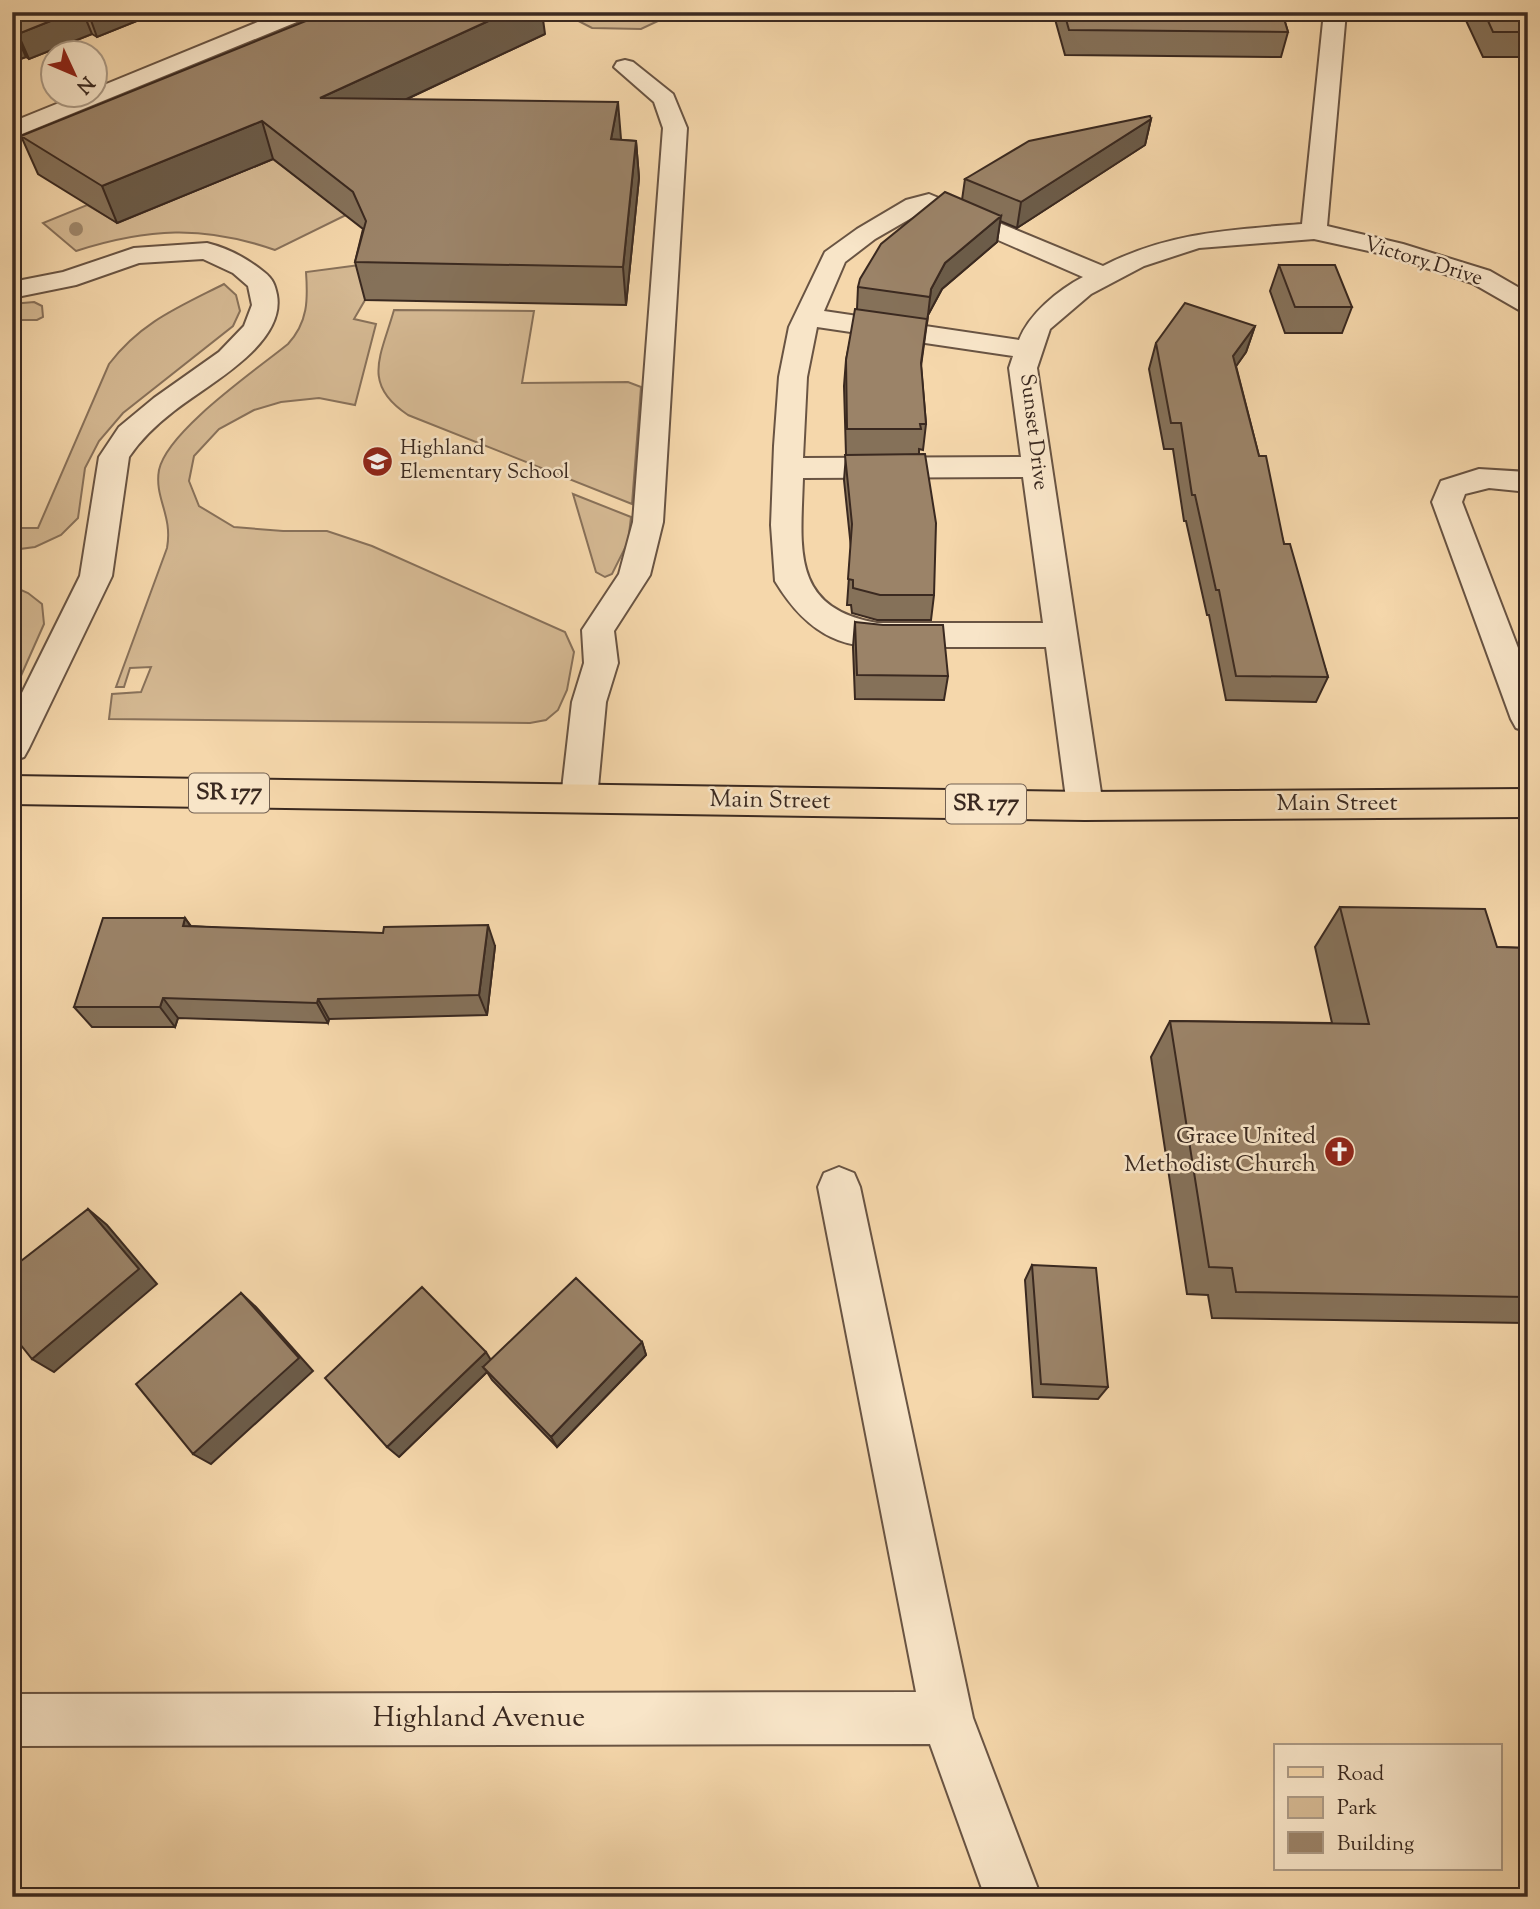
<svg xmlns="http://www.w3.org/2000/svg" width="1540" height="1909" viewBox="0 0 1540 1909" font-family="'Sorts Mill Goudy',serif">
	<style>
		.green { fill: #d5b993; stroke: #88715a; stroke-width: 2 }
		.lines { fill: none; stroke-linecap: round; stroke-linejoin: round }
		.minor-casing { stroke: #695443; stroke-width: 4 }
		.major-casing { stroke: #3a2920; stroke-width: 4 }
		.minor { fill: #f8e5c8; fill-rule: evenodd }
		.major { fill: #f5d7ab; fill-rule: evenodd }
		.tree { fill: #9f876b }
		.wall { fill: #857159; stroke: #3a2920; stroke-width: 2 }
		.shaded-wall { fill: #6c5c49; stroke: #3a2920; stroke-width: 2 }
		.building { fill: #9b8368; stroke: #3a2920; stroke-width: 2 }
		.labels { text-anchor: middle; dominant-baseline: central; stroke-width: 5; stroke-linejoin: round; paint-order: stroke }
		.far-street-label { font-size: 21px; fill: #3a2920; stroke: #f8e5c8 }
		.far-poi-label { font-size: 21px; fill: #3a2920; stroke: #f8e5c8; text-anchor: start }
		.shield { fill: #f8e5c8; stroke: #736152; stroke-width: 2 }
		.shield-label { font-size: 23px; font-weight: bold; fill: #3a2920 }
		.street-label { font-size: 24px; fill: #3a2920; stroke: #f8e5c8 }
		.poi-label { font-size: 24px; fill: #3a2920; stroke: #f8e5c8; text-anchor: end }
		.near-street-label { font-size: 28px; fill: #3a2920; stroke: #f8e5c8 }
	</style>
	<rect width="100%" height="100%" fill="#f5d7ab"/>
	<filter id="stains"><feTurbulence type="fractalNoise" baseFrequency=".00286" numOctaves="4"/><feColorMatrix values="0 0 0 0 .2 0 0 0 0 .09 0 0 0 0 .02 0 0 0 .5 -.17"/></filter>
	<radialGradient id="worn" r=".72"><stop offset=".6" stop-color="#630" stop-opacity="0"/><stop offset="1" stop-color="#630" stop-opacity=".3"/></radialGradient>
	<path class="green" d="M 561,12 L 677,12 L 641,29 L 592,28 Z
		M 273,159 L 346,215 L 275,250 C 204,225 147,228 76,251 L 43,223 L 87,205 L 118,223 Z
		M 375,263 L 365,300 L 354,319 L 376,324 L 355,405 L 319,398 L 281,402 L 254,410 L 219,429 L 194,456 L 189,481 L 199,506 L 234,527 L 283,531 L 327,531 L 372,546 L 565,632 L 574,652 L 567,690 L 558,710 L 546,720 L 530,723 L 109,719 L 112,694 L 141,692 L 151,667 L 130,668 L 124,687 L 116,687 L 167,548 C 173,515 154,498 159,470 C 167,431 256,370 288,344 C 308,322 308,300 306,272 Z
		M 224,284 L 236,295 L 240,311 L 233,326 L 123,413 L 99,441 L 85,468 L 78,518 L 61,535 L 35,547 L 12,550 L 12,528 L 38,528 L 109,364 C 141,322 179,307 224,284 Z
		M 34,302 L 42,306 L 43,317 L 37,320 L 12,320 L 12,304 Z
		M 394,310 L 534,311 L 522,383 L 628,382 L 641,387 L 632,504 L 408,415 C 361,384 381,356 394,310 Z
		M 573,494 L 631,517 L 628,542 L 612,574 L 605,577 L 596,572 Z
		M 12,586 L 28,593 L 42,604 L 44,624 L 12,696 Z"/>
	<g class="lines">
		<defs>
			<path id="minor" d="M 282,12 L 312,12 L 309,17 L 12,138 L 12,122 L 81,94 L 94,94 L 94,89 Z
				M 1324,12 L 1346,12 L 1327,226 L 1403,244 L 1490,271 L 1528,293 L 1528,312 L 1519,310 L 1472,283 L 1387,255 L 1314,239 L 1199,248 L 1144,266 L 1091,294 L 1050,329 L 1037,368 L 1103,806 L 1098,816 L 1085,820 L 1072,816 L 1067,806 L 1046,647 C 1008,647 970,647 933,647 C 901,647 861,652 831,637 C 806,625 789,604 775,581 L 771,525 L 774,446 L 779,377 L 789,327 L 825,252 L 857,229 L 906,200 L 929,194 L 1103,266 C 1169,232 1231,230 1302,224 ZM 927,209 L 1083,277 C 1058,290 1029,314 1019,340 L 824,311 L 845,262 L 875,239 ZM 817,327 L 1013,356 L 1009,368 L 1021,457 L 803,458 L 807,377 ZM 1023,477 L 1043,623 L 877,623 C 790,608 801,548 803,478 Z
				M 625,60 L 633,62 L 673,94 L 687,128 L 663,522 L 650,575 L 614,631 L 618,663 L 606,702 L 597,798 L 592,808 L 579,812 L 566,808 L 561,798 L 572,702 L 584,663 L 582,630 L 619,574 L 633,522 L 663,128 L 654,102 L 614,67 L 617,62 Z
				M 207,243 C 228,248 248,259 264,272 C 273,279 275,285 277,295 C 286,345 206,385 174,411 C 156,425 141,439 129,457 L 112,576 L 29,748 L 24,757 L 12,761 L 12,713 L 80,576 L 99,457 L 119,427 L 154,398 L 219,352 L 244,326 L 252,305 L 248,286 L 233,273 L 203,259 L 139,263 L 76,285 L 12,298 L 12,282 L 63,272 L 134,248 Z
				M 1479,469 L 1528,472 L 1528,492 L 1489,488 L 1465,494 L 1462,502 L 1528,674 L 1528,732 L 1516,728 L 1511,719 L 1432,502 L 1441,481 Z
				M 839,1167 L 854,1173 L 860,1187 L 973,1718 L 1041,1897 L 985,1897 L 930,1744 L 12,1746 L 12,1694 L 916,1692 L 818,1187 L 824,1173 Z"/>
			<path id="major" d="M 12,776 L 1085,792 L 1528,789 L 1528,817 L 1085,820 L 12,804 Z"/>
		</defs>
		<use href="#minor" class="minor-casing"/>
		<use href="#major" class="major-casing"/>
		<use href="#minor" class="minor"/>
		<use href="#major" class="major"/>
	</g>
	<circle class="tree" cx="76" cy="229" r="7"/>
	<path class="wall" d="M 12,12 L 159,12 L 97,37 L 92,34 L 29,59 L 26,57 L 12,62 Z
		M 1053,12 L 1282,12 L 1288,32 L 1281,57 L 1065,55 Z
		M 1462,12 L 1528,12 L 1528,57 L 1483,57 Z
		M 545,34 L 407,99 L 621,140 L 636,141 L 639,178 L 626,305 L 365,300 L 355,262 L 363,229 L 273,159 L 117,223 L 38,174 L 21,136 Z
		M 1151,119 L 1145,145 L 1017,228 L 1000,221 L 997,242 L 942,289 L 928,315 L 921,366 L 926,424 L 923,450 L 919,449 L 919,454 L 934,595 L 931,620 L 877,620 L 852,613 L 851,605 L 847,605 L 851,548 L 844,480 L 846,455 L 844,386 L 846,360 L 857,309 L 858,287 L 962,200 L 965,179 Z
		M 1279,265 L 1352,307 L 1342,333 L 1285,333 L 1270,291 Z
		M 1255,326 L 1246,352 L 1236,366 L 1259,456 L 1284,544 L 1328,677 L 1316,702 L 1226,700 L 1209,615 L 1207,615 L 1186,521 L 1184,521 L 1173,449 L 1164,449 L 1149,369 L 1156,343 Z
		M 1528,504 L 1528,538 L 1519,518 Z
		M 855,622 L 948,676 L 944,700 L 855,699 L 853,647 Z
		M 1340,907 L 1497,947 L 1528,948 L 1528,1323 L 1212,1318 L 1208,1295 L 1187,1294 L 1151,1057 L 1170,1021 L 1332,1023 L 1315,947 Z
		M 185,918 L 191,926 L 495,946 L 487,1015 L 329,1019 L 328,1023 L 178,1018 L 175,1027 L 92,1027 L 74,1007 Z
		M 1032,1265 L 1108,1387 L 1098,1399 L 1033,1397 L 1025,1280 Z
		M 642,1342 L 646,1355 L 557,1447 L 492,1380 L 487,1372 L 399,1457 L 491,1360 Z"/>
	<path class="shaded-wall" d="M 73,12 L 83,12 L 92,34 L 29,59 L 18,34 Z
		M 88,12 L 159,12 L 97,37 Z
		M 508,12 L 542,12 L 545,34 L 330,135 L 320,98 Z
		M 15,32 L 26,57 L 12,62 L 12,33 Z
		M 618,102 L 621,139 L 615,177 L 611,139 Z
		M 1151,119 L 1145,145 L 1017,228 L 1021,202 Z
		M 262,121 L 273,159 L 117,223 L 102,186 Z
		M 636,141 L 639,178 L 626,305 L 623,267 Z
		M 1001,216 L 997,242 L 942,289 L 928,315 L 927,324 L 931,289 L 945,263 Z
		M 1255,326 L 1246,352 L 1225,382 L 1233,356 Z
		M 185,918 L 199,939 L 183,926 Z
		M 488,925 L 495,946 L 487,1015 L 479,995 Z
		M 163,998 L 178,1018 L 175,1027 L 160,1007 Z
		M 318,999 L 329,1019 L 328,1023 L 317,1003 Z
		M 88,1209 L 107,1225 L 157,1284 L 54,1372 L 32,1359 Z
		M 241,1293 L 256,1307 L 313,1371 L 211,1464 L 193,1454 Z
		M 642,1342 L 646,1355 L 557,1447 L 551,1437 Z
		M 486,1352 L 494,1365 L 483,1367 L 487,1372 L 399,1457 L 387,1447 Z"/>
	<path class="building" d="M 12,12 L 73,12 L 18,34 L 15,32 L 12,33 Z
		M 328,12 L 508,12 L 320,98 L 618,102 L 611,139 L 636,141 L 623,267 L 355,262 L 366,221 L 353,192 L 262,121 L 102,186 L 21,136 Z
		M 1064,12 L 1282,12 L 1288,32 L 1069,30 Z
		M 1484,12 L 1528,12 L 1528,32 L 1493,32 Z
		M 1150,116 L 1151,119 L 1021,202 L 965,179 L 1029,141 Z
		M 945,192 L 1001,216 L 945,263 L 931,289 L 930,297 L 858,287 L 860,279 L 881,244 Z
		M 1279,265 L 1335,265 L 1352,307 L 1295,307 Z
		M 1185,303 L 1255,326 L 1233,356 L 1259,456 L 1266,456 L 1284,544 L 1290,544 L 1328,677 L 1236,676 L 1219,590 L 1216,590 L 1195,495 L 1192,495 L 1181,423 L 1171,423 L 1156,343 Z
		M 855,309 L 927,319 L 921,363 L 926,424 L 920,424 L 921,429 L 847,429 L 846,360 Z
		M 925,454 L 936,523 L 934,595 L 880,595 L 853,588 L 853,580 L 848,579 L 852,524 L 845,455 Z
		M 855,622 L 883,625 L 943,625 L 948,676 L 857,675 Z
		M 1340,907 L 1485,909 L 1497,947 L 1528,948 L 1528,1297 L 1236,1292 L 1232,1268 L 1209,1267 L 1170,1021 L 1369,1024 Z
		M 103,918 L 185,918 L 183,926 L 383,933 L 384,927 L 488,925 L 479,995 L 318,999 L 317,1003 L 163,998 L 160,1007 L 74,1007 Z
		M 88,1209 L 139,1269 L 32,1359 L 12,1334 L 12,1268 Z
		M 1032,1265 L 1096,1268 L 1108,1387 L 1041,1384 Z
		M 576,1278 L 642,1342 L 551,1437 L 483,1367 Z
		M 422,1287 L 486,1352 L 387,1447 L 325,1378 Z
		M 241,1293 L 299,1358 L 193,1454 L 136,1384 Z"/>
	<defs>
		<symbol id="school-disc" viewBox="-11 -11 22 22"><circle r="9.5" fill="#8f2418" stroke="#f8e5c8"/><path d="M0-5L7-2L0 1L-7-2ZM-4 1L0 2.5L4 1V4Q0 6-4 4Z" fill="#fff"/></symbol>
		<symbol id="church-disc" viewBox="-11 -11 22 22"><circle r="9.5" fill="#8f2418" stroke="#f8e5c8"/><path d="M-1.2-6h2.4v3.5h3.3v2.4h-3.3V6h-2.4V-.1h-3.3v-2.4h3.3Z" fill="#fff"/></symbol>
	</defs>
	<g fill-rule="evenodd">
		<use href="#school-disc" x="360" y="444" width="35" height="35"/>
		<use href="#church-disc" x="1322" y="1134" width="35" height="35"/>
	</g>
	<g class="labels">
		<g class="far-street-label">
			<text transform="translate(1423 262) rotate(17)">Victory Drive</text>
			<text transform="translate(1033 432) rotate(83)">Sunset Drive</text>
		</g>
		<g class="far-poi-label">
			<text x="400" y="449">Highland<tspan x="400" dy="24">Elementary School</tspan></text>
		</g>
		<g class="shield">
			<rect x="189" y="773.5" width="80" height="39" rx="5"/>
			<rect x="946" y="784.5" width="80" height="39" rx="5"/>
		</g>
		<g class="shield-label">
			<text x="229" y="793">SR 177</text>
			<text x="986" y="804">SR 177</text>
		</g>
		<g class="street-label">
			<text transform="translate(770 801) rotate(1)">Main Street</text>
			<text x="1337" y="804">Main Street</text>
		</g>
		<g class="poi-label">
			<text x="1316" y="1137">Grace United<tspan x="1316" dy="28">Methodist Church</tspan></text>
		</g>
		<g class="near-street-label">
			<text x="479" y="1719">Highland Avenue</text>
		</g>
	</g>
	<rect width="1540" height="1909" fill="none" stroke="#f5d7ab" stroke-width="42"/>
	<rect x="14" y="14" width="1512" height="1881" fill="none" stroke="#3a2920" stroke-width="3.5"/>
	<rect x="21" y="21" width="1498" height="1867" fill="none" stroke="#3a2920" stroke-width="2"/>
	<rect x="1274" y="1744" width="228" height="126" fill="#f8e5c8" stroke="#ac9a85" stroke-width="2"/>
	<rect x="1288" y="1767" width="35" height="10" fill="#f5d7ab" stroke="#ac9a85" stroke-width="2"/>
	<text x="1337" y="1780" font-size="21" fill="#3a2920">Road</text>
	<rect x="1288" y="1797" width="35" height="21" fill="#d5b993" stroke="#ac9a85" stroke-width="2"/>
	<text x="1337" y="1814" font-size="21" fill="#3a2920">Park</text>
	<rect x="1288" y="1832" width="35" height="21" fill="#9b8368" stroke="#ac9a85" stroke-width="2"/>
	<text x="1337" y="1850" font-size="21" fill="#3a2920">Building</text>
	<g transform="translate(74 74) rotate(134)"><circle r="33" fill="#f8e5c8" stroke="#ac9a85" stroke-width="2"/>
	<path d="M0-5L12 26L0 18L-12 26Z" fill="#8f2418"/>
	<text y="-10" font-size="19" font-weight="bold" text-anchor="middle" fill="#3a2920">N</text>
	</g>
	<rect width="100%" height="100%" filter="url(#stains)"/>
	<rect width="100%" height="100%" fill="url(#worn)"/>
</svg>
